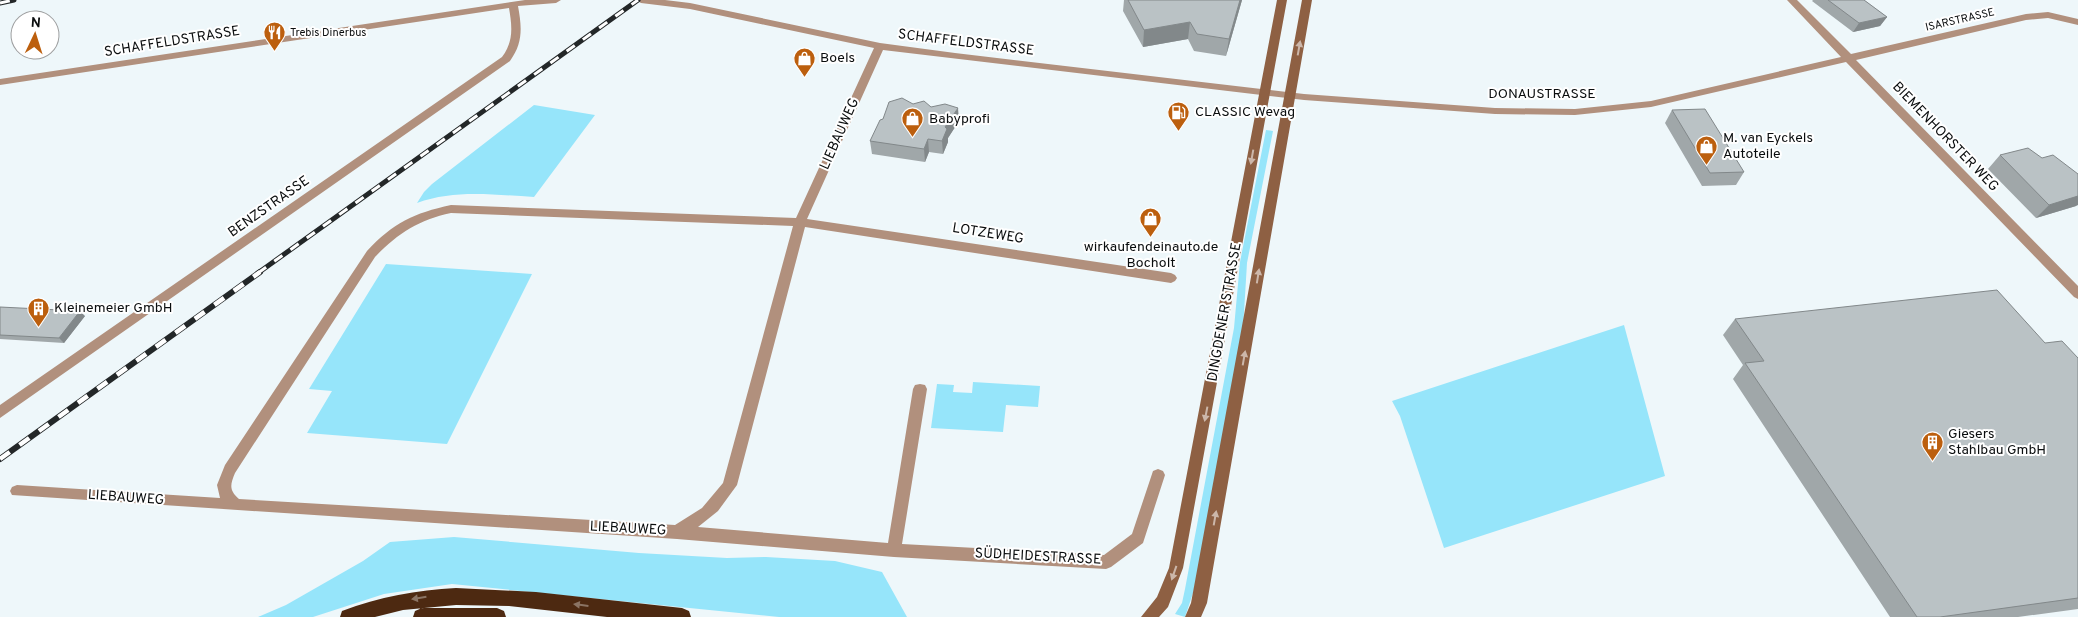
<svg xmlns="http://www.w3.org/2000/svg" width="2078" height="617" viewBox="0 0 2078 617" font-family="Overpass,sans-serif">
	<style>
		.green { fill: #96e5fa }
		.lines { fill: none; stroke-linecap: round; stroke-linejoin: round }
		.street { fill: #b1907d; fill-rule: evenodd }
		.secondary { fill: #8e6043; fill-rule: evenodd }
		.highway { fill: #4d2911; fill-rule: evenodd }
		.rail-far1-casing { stroke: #232728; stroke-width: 5 }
		.rail-casing { stroke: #232728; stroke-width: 6 }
		.rail-far1 { stroke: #fff; stroke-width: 3; stroke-dasharray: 10; stroke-linecap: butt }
		.rail { stroke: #fff; stroke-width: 4.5; stroke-dasharray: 12; stroke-linecap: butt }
		.wall { fill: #a0a7a9 }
		.shaded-wall { fill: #82888a }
		.building { fill: #bac2c5; stroke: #82888a }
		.oneway { fill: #ccb7aa }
		.oneway2 { fill: #8b7464 }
		.labels { text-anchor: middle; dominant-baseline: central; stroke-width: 4; stroke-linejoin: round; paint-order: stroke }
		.far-street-label { font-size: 11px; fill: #0a0d0e; stroke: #fff }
		.far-poi-label { font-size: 11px; fill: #0a0d0e; stroke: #fff; text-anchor: start }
		.street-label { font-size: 14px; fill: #0a0d0e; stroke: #fff }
		.poi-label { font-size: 14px; fill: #0a0d0e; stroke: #fff; text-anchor: start }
	</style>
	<rect width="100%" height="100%" fill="#eef7fa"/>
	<path class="green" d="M 534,105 L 595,115 L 534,197 C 494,195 455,189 417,203 L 424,192 L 432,184 Z
		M 1266,130 L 1273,131 L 1247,263 L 1243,329 L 1194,590 L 1185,617 L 1175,614 L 1182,603 L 1185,589 L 1234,328 L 1240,262 Z
		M 386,264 L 532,274 L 447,444 L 307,433 L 332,391 L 309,389 Z
		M 1624,325 L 1665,476 L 1444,548 L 1400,416 L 1392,401 Z
		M 973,382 L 1040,386 L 1038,407 L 1006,405 L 1003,432 L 931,428 L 937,384 L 954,385 L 953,392 L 972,393 Z
		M 454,537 L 639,553 L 727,558 L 766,557 L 835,561 L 882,572 L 907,617 L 779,617 L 452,584 L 384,594 L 313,617 L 258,617 L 286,605 L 363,561 L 390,542 Z"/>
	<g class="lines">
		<path class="street" d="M 525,0 L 561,0 L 556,3 L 518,6 C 522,28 523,43 510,61 L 0,418 L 0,405 L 502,57 C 514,41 512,26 509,8 L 0,85 L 0,79 Z
			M 636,0 L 665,0 L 690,3 L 880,43 L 955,53 L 1304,94 L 1495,108 L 1575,109 L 1651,101 L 1841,57 L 1787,0 L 1797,0 L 1851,54 L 2026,14 L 2048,12 L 2078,19 L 2078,25 L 2048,18 L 2026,20 L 1856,60 L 2078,286 L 2078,299 L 2074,297 L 1846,62 L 1651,107 L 1575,115 L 1495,114 L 1304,100 L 883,50 L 807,219 L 1171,273 L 1175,275 L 1177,278 L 1175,281 L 1171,283 L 805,227 L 737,485 L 718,511 L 698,527 L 888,543 L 913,389 L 915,385 L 920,384 L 925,385 L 927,389 L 902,544 L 1104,555 L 1132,534 L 1153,471 L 1158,469 L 1163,471 L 1165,475 L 1143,543 L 1111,567 L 1106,569 L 894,557 L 677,539 L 12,495 L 10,491 L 12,487 L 17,485 L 220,498 L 217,485 L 225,465 L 367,251 C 393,223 414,213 451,205 L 796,218 L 874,48 L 690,9 L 641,3 ZM 451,213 L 793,226 L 723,483 L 702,508 L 675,525 L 239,499 C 229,490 230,485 235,473 L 375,257 C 398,233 419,220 451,213 Z"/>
		<path class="secondary" d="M 1277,0 L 1287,0 L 1183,568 L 1168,607 L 1159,617 L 1141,617 L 1157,597 L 1169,568 Z
			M 1302,0 L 1312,0 L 1207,603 L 1201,617 L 1185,617 L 1191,603 Z"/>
		<path class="highway" d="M 456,588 L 536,592 L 682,608 L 689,611 L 691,617 L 607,617 L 509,606 L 456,605 L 403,610 L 375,617 L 340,617 L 342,611 C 379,597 417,590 456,588 Z
			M 422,608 L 497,608 L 504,611 L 506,617 L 413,617 L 415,611 Z"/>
		<defs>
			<path id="rail-far1" d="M 0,3 L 14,0
				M 258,273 L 638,0"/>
			<path id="rail" d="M 0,459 L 260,272"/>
		</defs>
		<use href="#rail-far1" class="rail-far1-casing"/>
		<use href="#rail" class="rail-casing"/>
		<use href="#rail-far1" class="rail-far1"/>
		<use href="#rail" class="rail"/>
	</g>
	<path class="wall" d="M 1124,0 L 1242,0 L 1226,56 L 1194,51 L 1188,39 L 1143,47 L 1123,11 Z
		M 1813,0 L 1864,0 L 1887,17 L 1880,26 L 1853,32 L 1812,1 Z
		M 913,104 L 959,121 L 948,138 L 948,142 L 943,154 L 929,152 L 925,162 L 872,154 L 870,141 L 883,119 Z
		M 1672,110 L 1744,172 L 1736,185 L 1702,186 L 1665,123 Z
		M 2000,155 L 2076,206 L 2036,218 L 1988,169 Z
		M 0,307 L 85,316 L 64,343 L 0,339 Z
		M 1735,319 L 2045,343 L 2078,358 L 2078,609 L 2018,617 L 1890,617 L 1733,379 L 1743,365 L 1723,335 Z"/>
	<path class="shaded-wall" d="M 1240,0 L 1242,0 L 1226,56 L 1229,39 Z
		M 1887,17 L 1880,26 L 1853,32 L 1859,23 Z
		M 1190,22 L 1188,39 L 1143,47 L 1144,30 Z
		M 958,108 L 959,121 L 948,138 L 948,142 L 943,154 L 942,141 L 945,127 Z
		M 928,139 L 929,152 L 925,162 L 924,149 Z
		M 2078,190 L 2078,205 L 2076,206 L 2036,218 L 2049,205 Z
		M 80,311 L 85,316 L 64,343 L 59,338 Z"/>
	<path class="building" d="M 1128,0 L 1240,0 L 1229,39 L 1197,34 L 1190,22 L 1144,30 Z
		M 1828,0 L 1864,0 L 1887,17 L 1859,23 Z
		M 902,98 L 913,104 L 924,101 L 931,107 L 945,104 L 958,108 L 945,127 L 947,129 L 942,141 L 928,139 L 924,149 L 870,141 L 880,120 L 883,119 L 889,102 Z
		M 1705,109 L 1744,172 L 1710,173 L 1672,110 Z
		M 2028,148 L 2042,158 L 2053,155 L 2078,174 L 2078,196 L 2049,205 L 2000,155 Z
		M 1997,290 L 2045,343 L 2062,341 L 2078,358 L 2078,598 L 1940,617 L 1917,617 L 1745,363 L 1764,361 L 1735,319 Z
		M 0,307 L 80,311 L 59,338 L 0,335 Z"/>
	<defs><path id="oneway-solid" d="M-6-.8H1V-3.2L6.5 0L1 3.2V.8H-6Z" transform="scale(1.25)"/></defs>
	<g class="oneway">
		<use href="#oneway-solid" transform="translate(1299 48) rotate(-80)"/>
		<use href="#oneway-solid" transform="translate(1252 157) rotate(100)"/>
		<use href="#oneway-solid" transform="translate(1258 276) rotate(-81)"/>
		<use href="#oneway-solid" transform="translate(1244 358) rotate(-80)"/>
		<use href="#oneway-solid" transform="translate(1206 414) rotate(101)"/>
		<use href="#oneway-solid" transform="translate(1215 518) rotate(-80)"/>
		<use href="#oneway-solid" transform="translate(1174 573) rotate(109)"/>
	</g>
	<g class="oneway2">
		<use href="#oneway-solid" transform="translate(419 598) rotate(171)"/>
		<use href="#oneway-solid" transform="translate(581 605) rotate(-173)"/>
	</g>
	<defs>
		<symbol id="restaurant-pin" viewBox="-11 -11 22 30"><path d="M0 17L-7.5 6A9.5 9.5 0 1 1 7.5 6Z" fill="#bc5f0e" stroke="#fff"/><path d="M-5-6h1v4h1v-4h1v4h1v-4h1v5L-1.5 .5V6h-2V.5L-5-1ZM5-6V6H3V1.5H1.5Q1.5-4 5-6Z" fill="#fff"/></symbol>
		<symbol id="shop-pin" viewBox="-11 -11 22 30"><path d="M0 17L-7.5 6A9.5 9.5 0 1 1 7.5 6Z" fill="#bc5f0e" stroke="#fff"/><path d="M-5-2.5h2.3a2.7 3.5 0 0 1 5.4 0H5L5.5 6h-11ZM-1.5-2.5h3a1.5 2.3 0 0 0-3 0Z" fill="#fff"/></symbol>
		<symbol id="fuel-pin" viewBox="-11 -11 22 30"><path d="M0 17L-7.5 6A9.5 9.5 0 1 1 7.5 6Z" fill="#bc5f0e" stroke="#fff"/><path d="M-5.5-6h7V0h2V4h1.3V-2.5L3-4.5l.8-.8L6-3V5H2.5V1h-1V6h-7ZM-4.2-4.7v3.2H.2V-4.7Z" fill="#fff"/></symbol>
		<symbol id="building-pin" viewBox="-11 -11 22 30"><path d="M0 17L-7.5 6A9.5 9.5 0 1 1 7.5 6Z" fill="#bc5f0e" stroke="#fff"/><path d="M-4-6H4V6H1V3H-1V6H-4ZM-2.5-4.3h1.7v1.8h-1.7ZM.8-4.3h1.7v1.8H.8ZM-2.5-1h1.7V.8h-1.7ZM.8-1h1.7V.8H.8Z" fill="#fff"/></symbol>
	</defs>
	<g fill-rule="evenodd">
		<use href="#restaurant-pin" x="262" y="20" width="25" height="34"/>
		<use href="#shop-pin" x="792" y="46" width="25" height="34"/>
		<use href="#fuel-pin" x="1166" y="100" width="25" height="34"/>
		<use href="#shop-pin" x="900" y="106" width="25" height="34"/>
		<use href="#shop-pin" x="1694" y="134" width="25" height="34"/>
		<use href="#shop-pin" x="1138" y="206" width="25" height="34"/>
		<use href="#building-pin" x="26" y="296" width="25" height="34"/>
		<use href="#building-pin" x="1920" y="430" width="25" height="34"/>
	</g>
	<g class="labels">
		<g class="far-street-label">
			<text transform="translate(1960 20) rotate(-13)">ISARSTRASSE</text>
		</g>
		<g class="far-poi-label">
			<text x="290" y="33">Trebis Dinerbus</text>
		</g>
		<g class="street-label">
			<text transform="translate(172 42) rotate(-9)">SCHAFFELDSTRASSE</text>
			<text transform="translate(966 43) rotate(7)">SCHAFFELDSTRASSE</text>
			<text x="1542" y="94">DONAUSTRASSE</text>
			<text transform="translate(840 134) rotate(-66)">LIEBAUWEG</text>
			<text transform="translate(1945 137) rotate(46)">BIEMENHORSTER WEG</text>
			<text transform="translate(269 207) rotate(-35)">BENZSTRASSE</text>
			<text transform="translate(988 234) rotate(9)">LOTZEWEG</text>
			<text transform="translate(1225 312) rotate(-80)">DINGDENER STRASSE</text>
			<text transform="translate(126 498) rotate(4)">LIEBAUWEG</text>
			<text transform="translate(628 529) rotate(3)">LIEBAUWEG</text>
			<text transform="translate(1038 557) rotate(3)">SÜDHEIDESTRASSE</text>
		</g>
		<g class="poi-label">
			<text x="820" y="58">Boels</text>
			<text x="1195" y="112">CLASSIC Wevag</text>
			<text x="929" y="119">Babyprofi</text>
			<text x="1723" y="138">M. van Eyckels<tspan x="1723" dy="16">Autoteile</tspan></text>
			<text x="1151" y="247" text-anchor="middle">wirkaufendeinauto.de<tspan x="1151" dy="16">Bocholt</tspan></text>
			<text x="54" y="308">Kleinemeier GmbH</text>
			<text x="1948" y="434">Giesers<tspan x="1948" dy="16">Stahlbau GmbH</tspan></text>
		</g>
	</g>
	<g transform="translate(35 35) rotate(4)"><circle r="24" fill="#ffffff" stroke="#9d9e9f"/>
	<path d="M0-4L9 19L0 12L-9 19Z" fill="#bc5f0e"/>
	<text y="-8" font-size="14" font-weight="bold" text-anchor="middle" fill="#0a0d0e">N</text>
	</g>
</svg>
